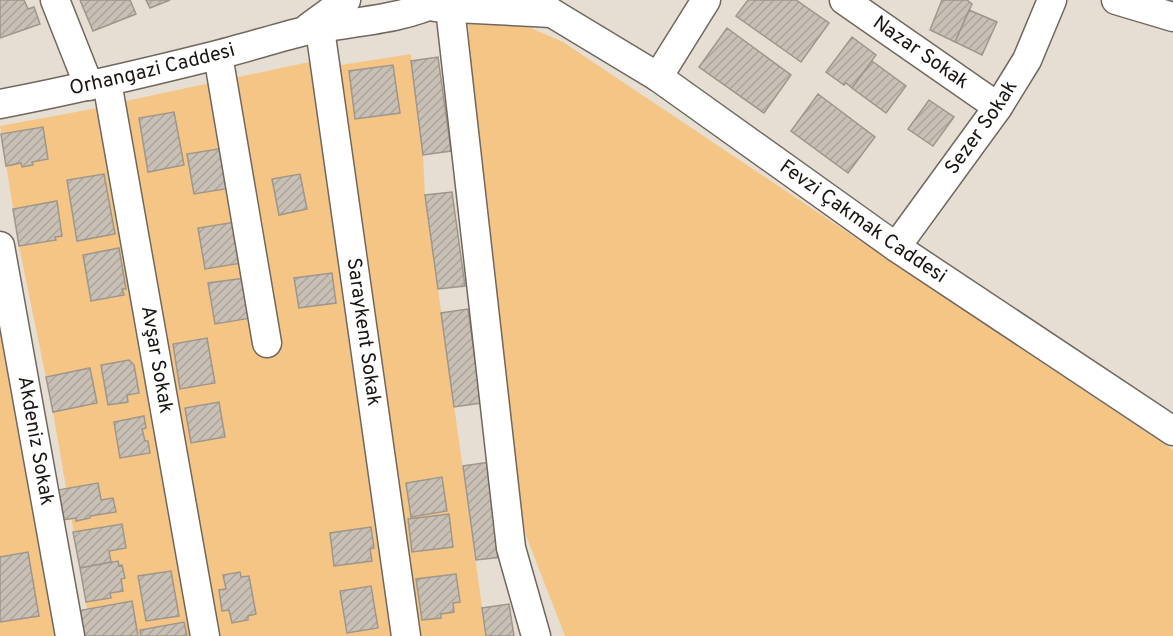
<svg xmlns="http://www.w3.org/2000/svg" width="1173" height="636" viewBox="0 0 1173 636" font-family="Overpass,sans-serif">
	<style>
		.grass { fill: #f5c585 }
		.building { fill: url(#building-hatch); stroke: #9e968b; stroke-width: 1.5 }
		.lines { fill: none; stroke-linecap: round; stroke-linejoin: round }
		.minor-casing { stroke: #70685e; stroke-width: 31 }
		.minor { stroke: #fff; stroke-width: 28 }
		.labels { text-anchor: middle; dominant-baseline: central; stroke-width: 4.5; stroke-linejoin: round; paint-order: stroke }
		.street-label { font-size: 20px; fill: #191612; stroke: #e6ded2 }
	</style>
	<defs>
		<pattern id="building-hatch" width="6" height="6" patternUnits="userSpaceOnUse" patternTransform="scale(1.5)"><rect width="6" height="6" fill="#c9c0b5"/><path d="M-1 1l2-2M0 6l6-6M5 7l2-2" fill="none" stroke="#aca49b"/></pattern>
	</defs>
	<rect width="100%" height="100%" fill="#e6ded2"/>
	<path class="grass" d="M 468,19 L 497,21 L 531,28 L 563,42 L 1173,450 L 1173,636 L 565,636 L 518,515 L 475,141 Z
		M 411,54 L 423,155 L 425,195 L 486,636 L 417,636 L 335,66 Z
		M 314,61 L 395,636 L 217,636 L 121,102 Z
		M 103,107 L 192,636 L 82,636 L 87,609 L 53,412 L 19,246 L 0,126 Z
		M 0,303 L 59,636 L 0,636 Z"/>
	<path class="building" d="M 0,0 L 24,0 L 28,9 L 34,7 L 40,24 L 0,38 Z
		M 80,0 L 130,0 L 136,14 L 93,31 Z
		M 146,0 L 170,0 L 150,8 Z
		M 748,0 L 796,0 L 829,23 L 801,62 L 736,16 Z
		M 942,0 L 967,0 L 972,4 L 955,42 L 930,30 Z
		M 969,10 L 997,22 L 982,55 L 955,42 Z
		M 727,28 L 791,75 L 764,113 L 699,67 Z
		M 852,37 L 876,55 L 852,88 L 846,83 L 844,85 L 826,72 Z
		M 438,57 L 451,151 L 423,155 L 411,61 Z
		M 872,61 L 906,86 L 886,113 L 852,88 Z
		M 393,65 L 400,113 L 355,119 L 349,71 Z
		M 818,94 L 875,137 L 848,173 L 791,131 Z
		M 929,100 L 954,117 L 933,146 L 908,129 Z
		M 174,112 L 184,165 L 148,172 L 139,118 Z
		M 43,127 L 48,159 L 32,162 L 33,165 L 22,167 L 21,163 L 6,166 L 1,134 Z
		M 224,148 L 231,188 L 194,194 L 187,154 Z
		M 104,174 L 115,234 L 77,241 L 67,180 Z
		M 300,174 L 307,209 L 279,215 L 272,179 Z
		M 452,192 L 465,286 L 438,289 L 425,195 Z
		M 57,201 L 62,236 L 55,237 L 56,240 L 19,246 L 13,209 Z
		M 235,222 L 242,263 L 205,269 L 198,228 Z
		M 119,248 L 126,289 L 122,289 L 124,295 L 91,301 L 83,255 Z
		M 332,273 L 336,303 L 299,308 L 294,278 Z
		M 245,278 L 251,318 L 215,324 L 208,283 Z
		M 468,309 L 481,403 L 454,407 L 441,313 Z
		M 207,338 L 215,383 L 180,389 L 173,344 Z
		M 129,360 L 134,365 L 139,393 L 127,395 L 128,402 L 108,405 L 101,365 Z
		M 90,368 L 97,403 L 53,412 L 46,377 Z
		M 219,402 L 225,437 L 191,443 L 185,408 Z
		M 144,416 L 146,428 L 142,429 L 145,441 L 148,441 L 150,453 L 120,458 L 114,422 Z
		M 490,462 L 503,557 L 476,560 L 463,466 Z
		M 442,477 L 447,511 L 411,517 L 406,483 Z
		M 98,483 L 101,500 L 113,498 L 116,512 L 90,516 L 90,518 L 76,521 L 76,518 L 63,520 L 58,490 Z
		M 449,514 L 453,547 L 412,552 L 408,519 Z
		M 122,524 L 126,548 L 109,551 L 111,562 L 80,568 L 73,532 Z
		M 371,527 L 374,548 L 370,549 L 372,561 L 334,566 L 330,533 Z
		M 28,552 L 39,616 L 0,622 L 0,557 Z
		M 118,561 L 119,566 L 122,565 L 125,578 L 121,579 L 123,591 L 110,593 L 111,598 L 86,602 L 80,568 Z
		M 171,571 L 179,616 L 146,621 L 138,576 Z
		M 240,572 L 241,577 L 249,576 L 256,614 L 248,616 L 248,620 L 232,623 L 229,610 L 222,611 L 219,590 L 226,589 L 223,575 Z
		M 456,574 L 460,602 L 453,603 L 454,612 L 441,614 L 441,618 L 422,620 L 416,579 Z
		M 371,586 L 378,628 L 347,633 L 340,591 Z
		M 132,601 L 138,636 L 82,636 L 77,611 Z
		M 509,604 L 514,636 L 486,636 L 482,608 Z
		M 184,622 L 187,636 L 141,636 L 140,630 Z"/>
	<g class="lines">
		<defs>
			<g id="minor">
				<path d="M 55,0 L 89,86"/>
				<path id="s1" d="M 535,0 L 552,13 L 658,77 L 896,247 L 1173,431"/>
				<path id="s2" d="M 844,0 L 998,107"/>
				<path d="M 1116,0 L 1173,17"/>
				<path d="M 431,5 L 435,7 L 552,13"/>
				<path d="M 450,8 L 511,548 L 536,636"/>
				<path d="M 309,27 L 346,0"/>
				<path id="s3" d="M 320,29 L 406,636"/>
				<path d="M 218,55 L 267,343"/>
				<path d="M 658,77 L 706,0"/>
				<path id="s4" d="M 107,82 L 205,636"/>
				<path id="s5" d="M 0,104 C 73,90 145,73 217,55 C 245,48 273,39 301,32 C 347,21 398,22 442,0"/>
				<path id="s6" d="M 0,246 L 70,636"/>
				<path id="s7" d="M 896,247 L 998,107 L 1027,60 L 1052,0"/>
			</g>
		</defs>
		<use href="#minor" class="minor-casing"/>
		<use href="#minor" class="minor"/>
	</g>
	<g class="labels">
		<g class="street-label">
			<text stroke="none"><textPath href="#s2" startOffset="93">Nazar Sokak</textPath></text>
			<text stroke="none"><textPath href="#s5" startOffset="156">Orhangazi Caddesi</textPath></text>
			<text stroke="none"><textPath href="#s7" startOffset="147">Sezer Sokak</textPath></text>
			<text stroke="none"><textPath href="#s1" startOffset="396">Fevzi Çakmak Caddesi</textPath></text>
			<text stroke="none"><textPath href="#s3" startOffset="306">Saraykent Sokak</textPath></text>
			<text stroke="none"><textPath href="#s4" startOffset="282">Avşar Sokak</textPath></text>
			<text stroke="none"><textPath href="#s6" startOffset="198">Akdeniz Sokak</textPath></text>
		</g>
	</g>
</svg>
